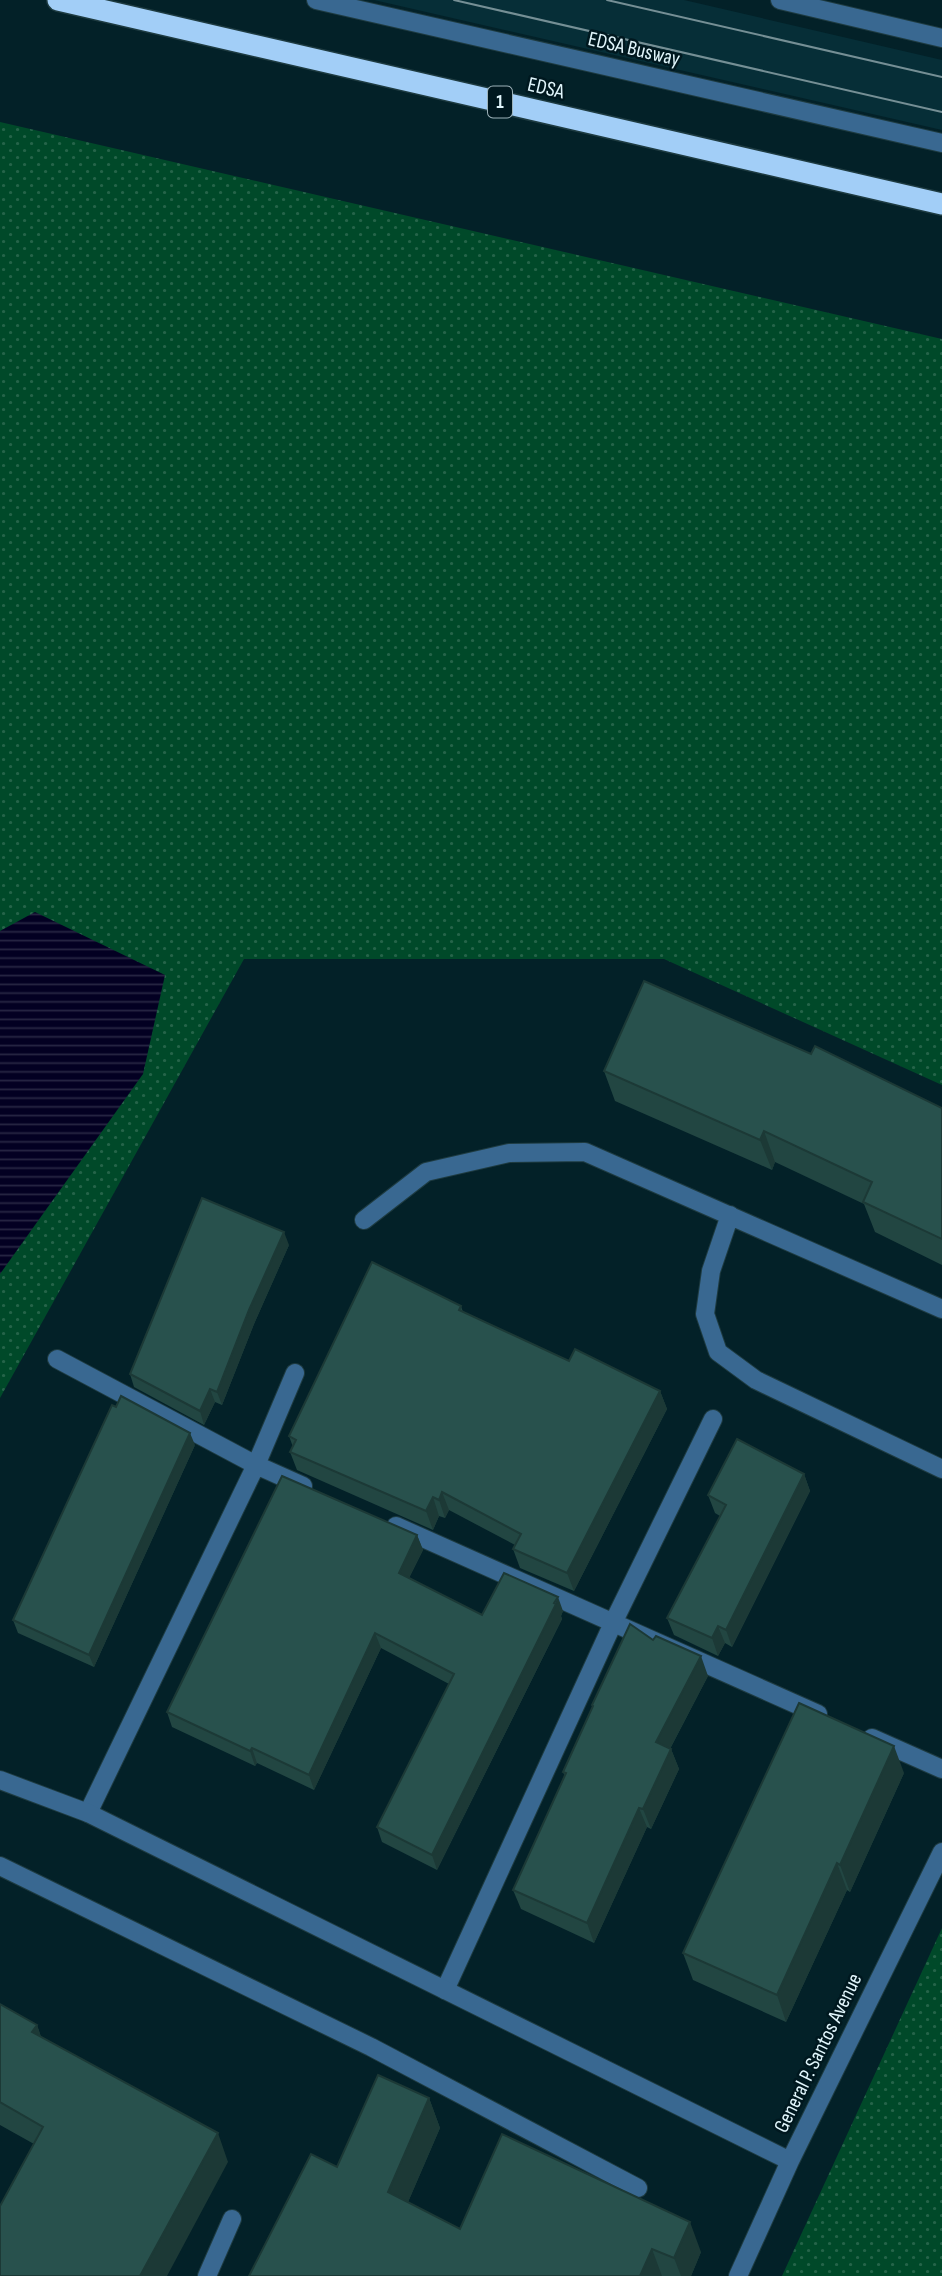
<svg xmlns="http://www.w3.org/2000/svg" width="942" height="2276" viewBox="0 0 942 2276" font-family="'Sofia Sans Condensed',sans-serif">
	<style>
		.built { fill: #062e37 }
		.grass { fill: url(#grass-dots) }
		.water { fill: url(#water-rules) }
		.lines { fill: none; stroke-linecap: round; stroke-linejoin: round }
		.lane-casing { stroke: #1e3b41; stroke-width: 20 }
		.street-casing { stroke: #1e3b41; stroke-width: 20 }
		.highway-casing { stroke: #1e3b41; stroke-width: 24 }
		.lane { stroke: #396891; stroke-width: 18 }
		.street { stroke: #396891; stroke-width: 18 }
		.highway { stroke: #a2cef7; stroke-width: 21 }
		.tram { stroke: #758f95; stroke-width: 2 }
		.wall { fill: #224642 }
		.shaded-wall { fill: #1c3936 }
		.building { fill: #28514d; stroke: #1c3936; stroke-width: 2 }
		.labels { text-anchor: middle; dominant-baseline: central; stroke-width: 5; stroke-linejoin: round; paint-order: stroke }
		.shield { fill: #00181f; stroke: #9eb3ba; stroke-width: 2 }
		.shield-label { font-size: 19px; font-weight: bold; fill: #e1f6fc }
		.street-label { font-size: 21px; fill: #e1f6fc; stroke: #00181f }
	</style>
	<defs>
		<pattern id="grass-dots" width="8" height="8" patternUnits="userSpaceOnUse" patternTransform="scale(1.75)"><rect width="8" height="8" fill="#004929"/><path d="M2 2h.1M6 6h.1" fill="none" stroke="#256449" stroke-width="1.8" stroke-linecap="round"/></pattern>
		<pattern id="water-rules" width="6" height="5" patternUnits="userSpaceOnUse" patternTransform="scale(1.75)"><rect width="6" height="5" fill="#030022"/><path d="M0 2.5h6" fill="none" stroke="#272643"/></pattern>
	</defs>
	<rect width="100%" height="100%" fill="#032128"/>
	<path class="built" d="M 374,0 L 684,0 L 942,60 L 942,130 Z"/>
	<path class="grass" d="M 0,122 L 942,339 L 942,1085 L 664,959 L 244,959 L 0,1398 Z
		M 942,1928 L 942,2276 L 782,2276 Z"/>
	<path class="water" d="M 35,912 L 165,975 L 143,1074 L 0,1274 L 0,931 Z"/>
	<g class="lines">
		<defs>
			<path id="lane" d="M 316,0 L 942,143
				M 780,0 L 942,38
				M 730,1215 L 711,1271 L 705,1314 L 718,1352 L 756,1380 L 942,1469
				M 364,1220 L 426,1172 L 509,1153 L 585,1152 L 942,1309
				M 57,1359 L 256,1465 L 303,1486
				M 396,1526 L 818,1714
				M 872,1738 L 942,1769
				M 88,1813 L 256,1465 L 295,1373
				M 0,1866 L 371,2047 L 638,2188
				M 445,1990 L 614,1621 L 713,1419
				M 207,2276 L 232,2219"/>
			<path id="street" d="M 0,1780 L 88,1813 L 790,2161
				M 738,2276 L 790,2161 L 942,1852"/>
			<path id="highway" d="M 58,0 L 942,204"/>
		</defs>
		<use href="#lane" class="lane-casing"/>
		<use href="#street" class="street-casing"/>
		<use href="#highway" class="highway-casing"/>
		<use href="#lane" class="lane"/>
		<use href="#street" class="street"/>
		<use href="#highway" class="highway"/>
		<path class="tram" d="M 454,0 L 942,112
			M 607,0 L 942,77"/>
	</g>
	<path class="wall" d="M 811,1054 L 942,1108 L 942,1265 L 875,1232 L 864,1204 L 775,1162 L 772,1170 L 615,1101 L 604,1071 Z
		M 289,1245 L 254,1324 L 222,1405 L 215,1402 L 204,1425 L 134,1387 L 130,1374 Z
		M 461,1306 L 463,1312 L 569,1361 L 660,1391 L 667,1409 L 574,1591 L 520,1568 L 513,1549 L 515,1545 L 449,1510 L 445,1518 L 439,1516 L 433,1530 L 297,1470 L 290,1452 L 293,1447 L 289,1436 Z
		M 195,1445 L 94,1667 L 18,1633 L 13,1620 Z
		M 804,1474 L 810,1491 L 732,1647 L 725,1643 L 718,1656 L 674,1635 L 667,1618 L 720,1516 L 715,1513 L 708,1495 Z
		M 417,1535 L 423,1550 L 409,1578 L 482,1615 L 563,1611 L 561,1616 L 562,1619 L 437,1870 L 382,1842 L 377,1827 L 449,1684 L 381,1648 L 314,1790 L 257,1763 L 255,1766 L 172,1727 L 167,1712 Z
		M 708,1676 L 670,1749 L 671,1749 L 679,1769 L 651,1829 L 647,1827 L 594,1943 L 521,1909 L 513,1890 L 565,1777 L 563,1772 L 593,1707 L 592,1705 Z
		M 904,1773 L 850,1892 L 847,1890 L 786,2022 L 693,1980 L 683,1953 Z
		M 0,2004 L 37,2025 L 41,2037 L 228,2162 L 34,2144 L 0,2125 Z
		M 429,2098 L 440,2128 L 408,2202 L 460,2229 L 701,2252 L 691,2276 L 249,2276 L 337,2167 Z"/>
	<path class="shaded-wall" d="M 764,1131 L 775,1162 L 772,1170 L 760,1140 Z
		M 284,1232 L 289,1245 L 254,1324 L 222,1405 L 217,1392 L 249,1310 Z
		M 210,1389 L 215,1402 L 204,1425 L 200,1411 Z
		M 660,1391 L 667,1409 L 574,1591 L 567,1573 Z
		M 190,1433 L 195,1445 L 94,1667 L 89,1655 Z
		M 804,1474 L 810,1491 L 732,1647 L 726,1630 Z
		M 442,1492 L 449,1510 L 445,1518 L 439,1500 Z
		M 433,1497 L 439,1516 L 433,1530 L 426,1511 Z
		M 417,1535 L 423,1550 L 404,1588 L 399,1573 Z
		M 558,1597 L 563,1611 L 561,1616 L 562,1619 L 437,1870 L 432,1855 Z
		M 718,1626 L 725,1643 L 718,1656 L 712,1638 Z
		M 375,1633 L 381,1648 L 314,1790 L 309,1775 Z
		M 701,1656 L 708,1676 L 663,1762 L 656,1742 Z
		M 894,1746 L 904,1773 L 850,1892 L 840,1865 Z
		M 252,1748 L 257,1763 L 255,1766 L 250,1751 Z
		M 671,1749 L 679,1769 L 651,1829 L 643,1809 Z
		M 639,1808 L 647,1827 L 594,1943 L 587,1923 Z
		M 837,1863 L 847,1890 L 786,2022 L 777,1995 Z
		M 37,2025 L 47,2054 L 32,2032 Z
		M 429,2098 L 440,2128 L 399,2223 L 388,2192 Z
		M 218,2133 L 228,2162 L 167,2276 L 140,2276 Z
		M 690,2222 L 701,2252 L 691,2276 L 681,2276 L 674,2258 Z
		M 652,2249 L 662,2276 L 640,2276 Z"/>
	<path class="building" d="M 644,981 L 811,1054 L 815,1046 L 942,1108 L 942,1239 L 863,1202 L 872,1182 L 764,1131 L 760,1140 L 604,1071 Z
		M 202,1198 L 284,1232 L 249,1310 L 217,1392 L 210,1389 L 200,1411 L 130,1374 Z
		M 372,1262 L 461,1306 L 459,1310 L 569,1361 L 575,1349 L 660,1391 L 567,1573 L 513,1549 L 521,1534 L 442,1492 L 439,1500 L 433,1497 L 426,1511 L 290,1452 L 296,1440 L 289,1436 Z
		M 121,1396 L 190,1433 L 89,1655 L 13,1620 L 112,1405 L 116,1407 Z
		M 737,1439 L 804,1474 L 726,1630 L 718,1626 L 712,1638 L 667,1618 L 726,1505 L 708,1495 Z
		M 282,1476 L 417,1535 L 399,1573 L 482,1615 L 504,1573 L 558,1597 L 554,1603 L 556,1604 L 432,1855 L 377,1827 L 454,1674 L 375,1633 L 309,1775 L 252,1748 L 250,1751 L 167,1712 Z
		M 630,1624 L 653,1640 L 656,1636 L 701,1656 L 656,1742 L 671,1749 L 643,1809 L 639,1808 L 587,1923 L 513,1890 L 566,1773 L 563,1772 L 593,1706 L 592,1705 Z
		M 799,1703 L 894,1746 L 840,1865 L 837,1863 L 777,1995 L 683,1953 Z
		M 0,2004 L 37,2025 L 32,2032 L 218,2133 L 140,2276 L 0,2276 L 0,2206 L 43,2127 L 0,2102 Z
		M 378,2075 L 429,2098 L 388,2192 L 460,2229 L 502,2134 L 690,2222 L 674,2258 L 652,2249 L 640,2276 L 249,2276 L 311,2154 L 337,2167 Z"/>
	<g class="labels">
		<rect class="shield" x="488" y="86.5" width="24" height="31" rx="5"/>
		<g class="shield-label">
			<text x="500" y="102">1</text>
		</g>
		<g class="street-label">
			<text transform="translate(634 49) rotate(13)">EDSA Busway</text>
			<text transform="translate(546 88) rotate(13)">EDSA</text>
			<text transform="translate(818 2053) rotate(-64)">General P. Santos Avenue</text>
		</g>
	</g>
</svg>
